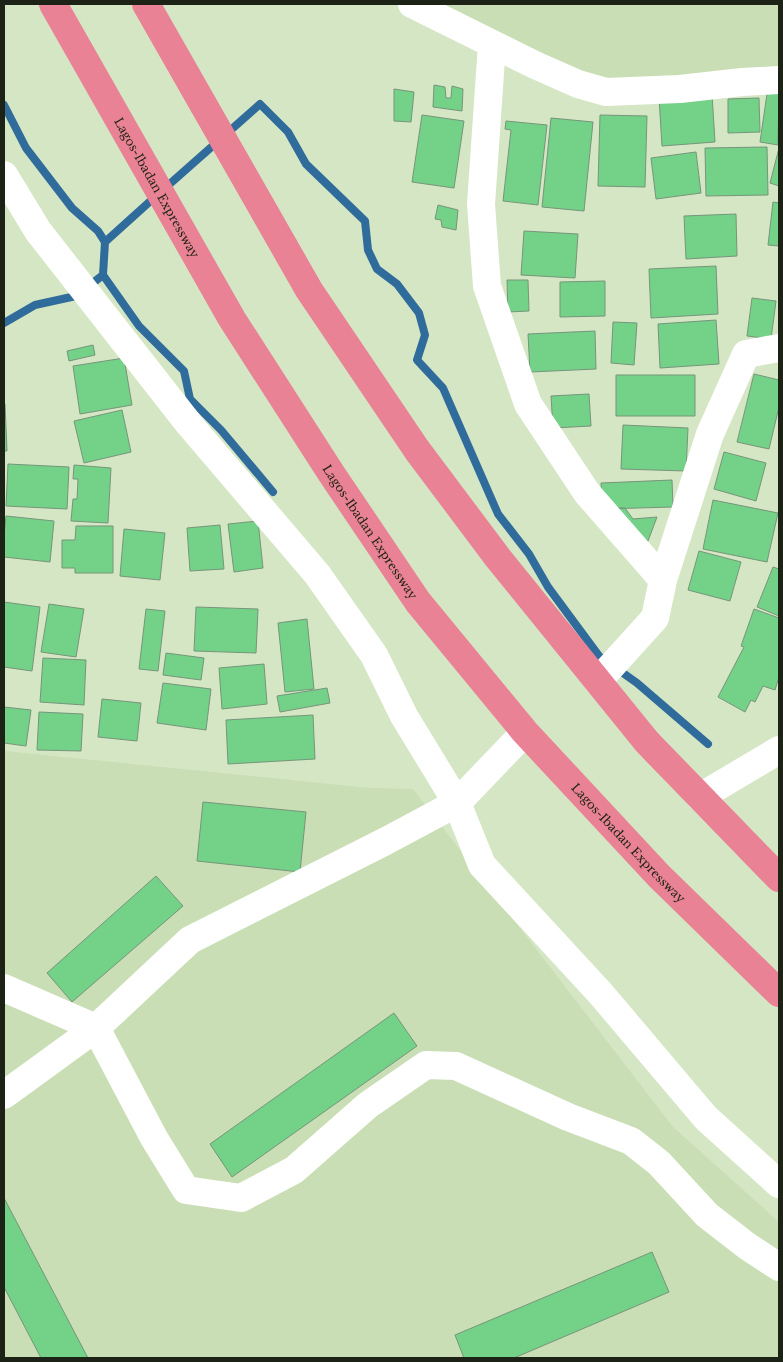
<svg xmlns="http://www.w3.org/2000/svg" width="783" height="1362" viewBox="0 0 783 1362" font-family="'Libre Baskerville',serif">
	<style>
		.built { fill: #c9deb4 }
		.lines { fill: none; stroke-linecap: round; stroke-linejoin: round }
		.stream { stroke: #306c9b; stroke-width: 8 }
		.building { fill: #74d188; stroke: #76957b }
		.minor { stroke: #fff; stroke-width: 28 }
		.highway { stroke: #e98295; stroke-width: 28 }
		.labels { text-anchor: middle; dominant-baseline: central; stroke-width: 5; stroke-linejoin: round; paint-order: stroke }
		.street-label { font-size: 12px; fill: #1c2215; stroke: #e1f3d0 }
	</style>
	<rect width="100%" height="100%" fill="#d4e6c3"/>
	<path class="built" d="M 427,4 L 779,4 L 779,69 L 570,81 Z
		M 4,751 L 369,788 L 413,789 L 673,1127 L 779,1222 L 779,1358 L 4,1358 Z"/>
	<g class="lines">
		<path class="stream" d="M 4,105 L 26,148 L 72,208 L 98,231 L 105,242
			M 164,189 L 260,104 L 288,132 L 306,164 L 365,221 L 368,250 L 377,269 L 397,284 L 419,313 L 425,335 L 417,360 L 443,388 L 498,514 L 529,554 L 548,587 L 599,656 L 637,683 L 708,744
			M 103,275 L 139,326 L 184,371 L 190,399 L 221,430 L 273,492
			M 4,323 L 35,305 L 76,296 L 103,275 L 105,242 L 156,196"/>
	</g>
	<path class="building" d="M 434,85 L 445,87 L 446,98 L 451,98 L 452,86 L 463,89 L 462,111 L 433,107 Z
		M 768,87 L 779,88 L 778,145 L 760,142 Z
		M 394,89 L 414,92 L 411,122 L 394,121 Z
		M 712,94 L 715,142 L 662,146 L 659,98 Z
		M 759,98 L 760,132 L 728,133 L 728,99 Z
		M 422,115 L 464,121 L 454,188 L 412,182 Z
		M 600,115 L 647,116 L 645,187 L 598,186 Z
		M 551,118 L 593,122 L 584,211 L 542,207 Z
		M 506,121 L 547,125 L 538,205 L 503,201 L 511,130 L 505,129 Z
		M 767,147 L 768,195 L 706,196 L 705,148 Z
		M 779,148 L 779,186 L 770,183 Z
		M 696,152 L 701,193 L 656,199 L 651,158 Z
		M 773,202 L 779,203 L 779,246 L 768,245 Z
		M 438,205 L 458,210 L 456,230 L 442,227 L 441,220 L 435,219 Z
		M 736,214 L 737,256 L 686,259 L 684,216 Z
		M 524,231 L 578,234 L 575,278 L 521,275 Z
		M 716,266 L 718,314 L 651,318 L 649,269 Z
		M 507,280 L 528,280 L 529,311 L 508,312 Z
		M 605,281 L 605,316 L 560,317 L 560,282 Z
		M 752,298 L 776,301 L 771,339 L 747,336 Z
		M 716,320 L 719,364 L 660,368 L 658,324 Z
		M 613,322 L 637,323 L 634,365 L 611,363 Z
		M 595,331 L 596,369 L 530,372 L 528,334 Z
		M 93,345 L 95,355 L 69,361 L 67,351 Z
		M 124,358 L 132,405 L 80,414 L 73,366 Z
		M 754,374 L 779,380 L 779,407 L 769,449 L 737,442 Z
		M 616,375 L 695,375 L 695,416 L 616,416 Z
		M 589,394 L 591,426 L 553,428 L 551,396 Z
		M 4,404 L 5,404 L 7,451 L 4,451 Z
		M 122,410 L 131,452 L 84,463 L 74,421 Z
		M 623,425 L 688,428 L 686,471 L 621,469 Z
		M 724,452 L 766,463 L 756,501 L 714,489 Z
		M 8,464 L 69,467 L 67,509 L 6,506 Z
		M 74,465 L 111,468 L 108,523 L 71,521 L 73,499 L 77,499 L 78,479 L 73,479 Z
		M 672,480 L 673,507 L 602,509 L 601,483 Z
		M 713,500 L 778,513 L 767,562 L 703,549 Z
		M 608,508 L 625,508 L 633,519 L 657,517 L 648,541 L 626,532 Z
		M 6,516 L 54,521 L 50,562 L 4,557 L 4,536 Z
		M 258,521 L 263,568 L 234,572 L 228,524 Z
		M 220,525 L 224,569 L 190,571 L 187,528 Z
		M 76,526 L 113,526 L 113,573 L 75,573 L 75,568 L 62,568 L 62,540 L 75,540 Z
		M 124,529 L 165,533 L 160,580 L 120,576 Z
		M 699,551 L 741,562 L 730,601 L 688,590 Z
		M 773,567 L 779,569 L 779,616 L 757,607 Z
		M 4,602 L 40,607 L 32,671 L 4,667 Z
		M 49,604 L 84,609 L 76,657 L 41,652 Z
		M 196,607 L 258,609 L 256,653 L 194,651 Z
		M 146,609 L 165,611 L 158,671 L 139,669 Z
		M 754,609 L 779,618 L 779,677 L 775,690 L 763,686 L 755,702 L 751,700 L 745,712 L 718,697 L 744,647 L 741,646 Z
		M 307,619 L 314,689 L 285,692 L 278,623 Z
		M 166,653 L 204,658 L 201,680 L 163,675 Z
		M 43,658 L 86,660 L 84,705 L 40,702 Z
		M 264,664 L 267,704 L 222,709 L 219,668 Z
		M 163,683 L 211,689 L 206,730 L 157,723 Z
		M 327,688 L 330,703 L 280,712 L 277,696 Z
		M 102,699 L 141,703 L 137,741 L 98,737 Z
		M 4,707 L 31,710 L 26,746 L 4,743 Z
		M 39,712 L 83,714 L 81,751 L 37,750 Z
		M 313,715 L 315,759 L 228,764 L 226,720 Z
		M 203,802 L 306,812 L 300,872 L 197,861 Z
		M 156,876 L 183,906 L 72,1002 L 47,973 Z
		M 394,1013 L 417,1046 L 232,1177 L 210,1144 Z
		M 4,1198 L 88,1358 L 41,1358 L 4,1287 Z
		M 652,1252 L 669,1292 L 514,1358 L 464,1358 L 455,1335 Z"/>
	<g class="lines">
		<path class="minor" d="M 412,4 L 535,65 L 578,84 L 606,92 L 680,89 L 742,82 L 779,80
			M 492,44 L 481,204 L 487,286 L 528,404 L 587,493 L 663,580 L 655,618 L 598,681
			M 4,175 L 38,231 L 189,424 L 317,574 L 374,655 L 404,716 L 457,803 L 482,865 L 601,994 L 706,1118 L 779,1184
			M 663,580 L 710,434 L 746,354 L 779,348
			M 700,797 L 779,750
			M 4,988 L 96,1028 L 154,1138 L 186,1190 L 241,1198 L 294,1170 L 368,1105 L 426,1065 L 456,1066 L 568,1117 L 631,1141 L 659,1163 L 707,1215 L 747,1246 L 779,1267
			M 4,1095 L 96,1028 L 190,940 L 384,842 L 457,803 L 525,732"/>
		<g class="highway">
			<path id="s1" d="M 53,4 L 232,319 L 331,473 L 418,602 L 525,732 L 659,876 L 779,993"/>
			<path d="M 146,4 L 309,290 L 417,450 L 498,558 L 647,742 L 779,878"/>
		</g>
	</g>
	<g class="labels">
		<g class="street-label">
			<text stroke="none"><textPath href="#s1" startOffset="211">Lagos-Ibadan Expressway</textPath></text>
			<text stroke="none"><textPath href="#s1" startOffset="616">Lagos-Ibadan Expressway</textPath></text>
			<text stroke="none"><textPath href="#s1" startOffset="1021">Lagos-Ibadan Expressway</textPath></text>
		</g>
	</g>
	<rect width="783" height="1362" fill="none" stroke="#1c2215" stroke-width="10"/>
</svg>
